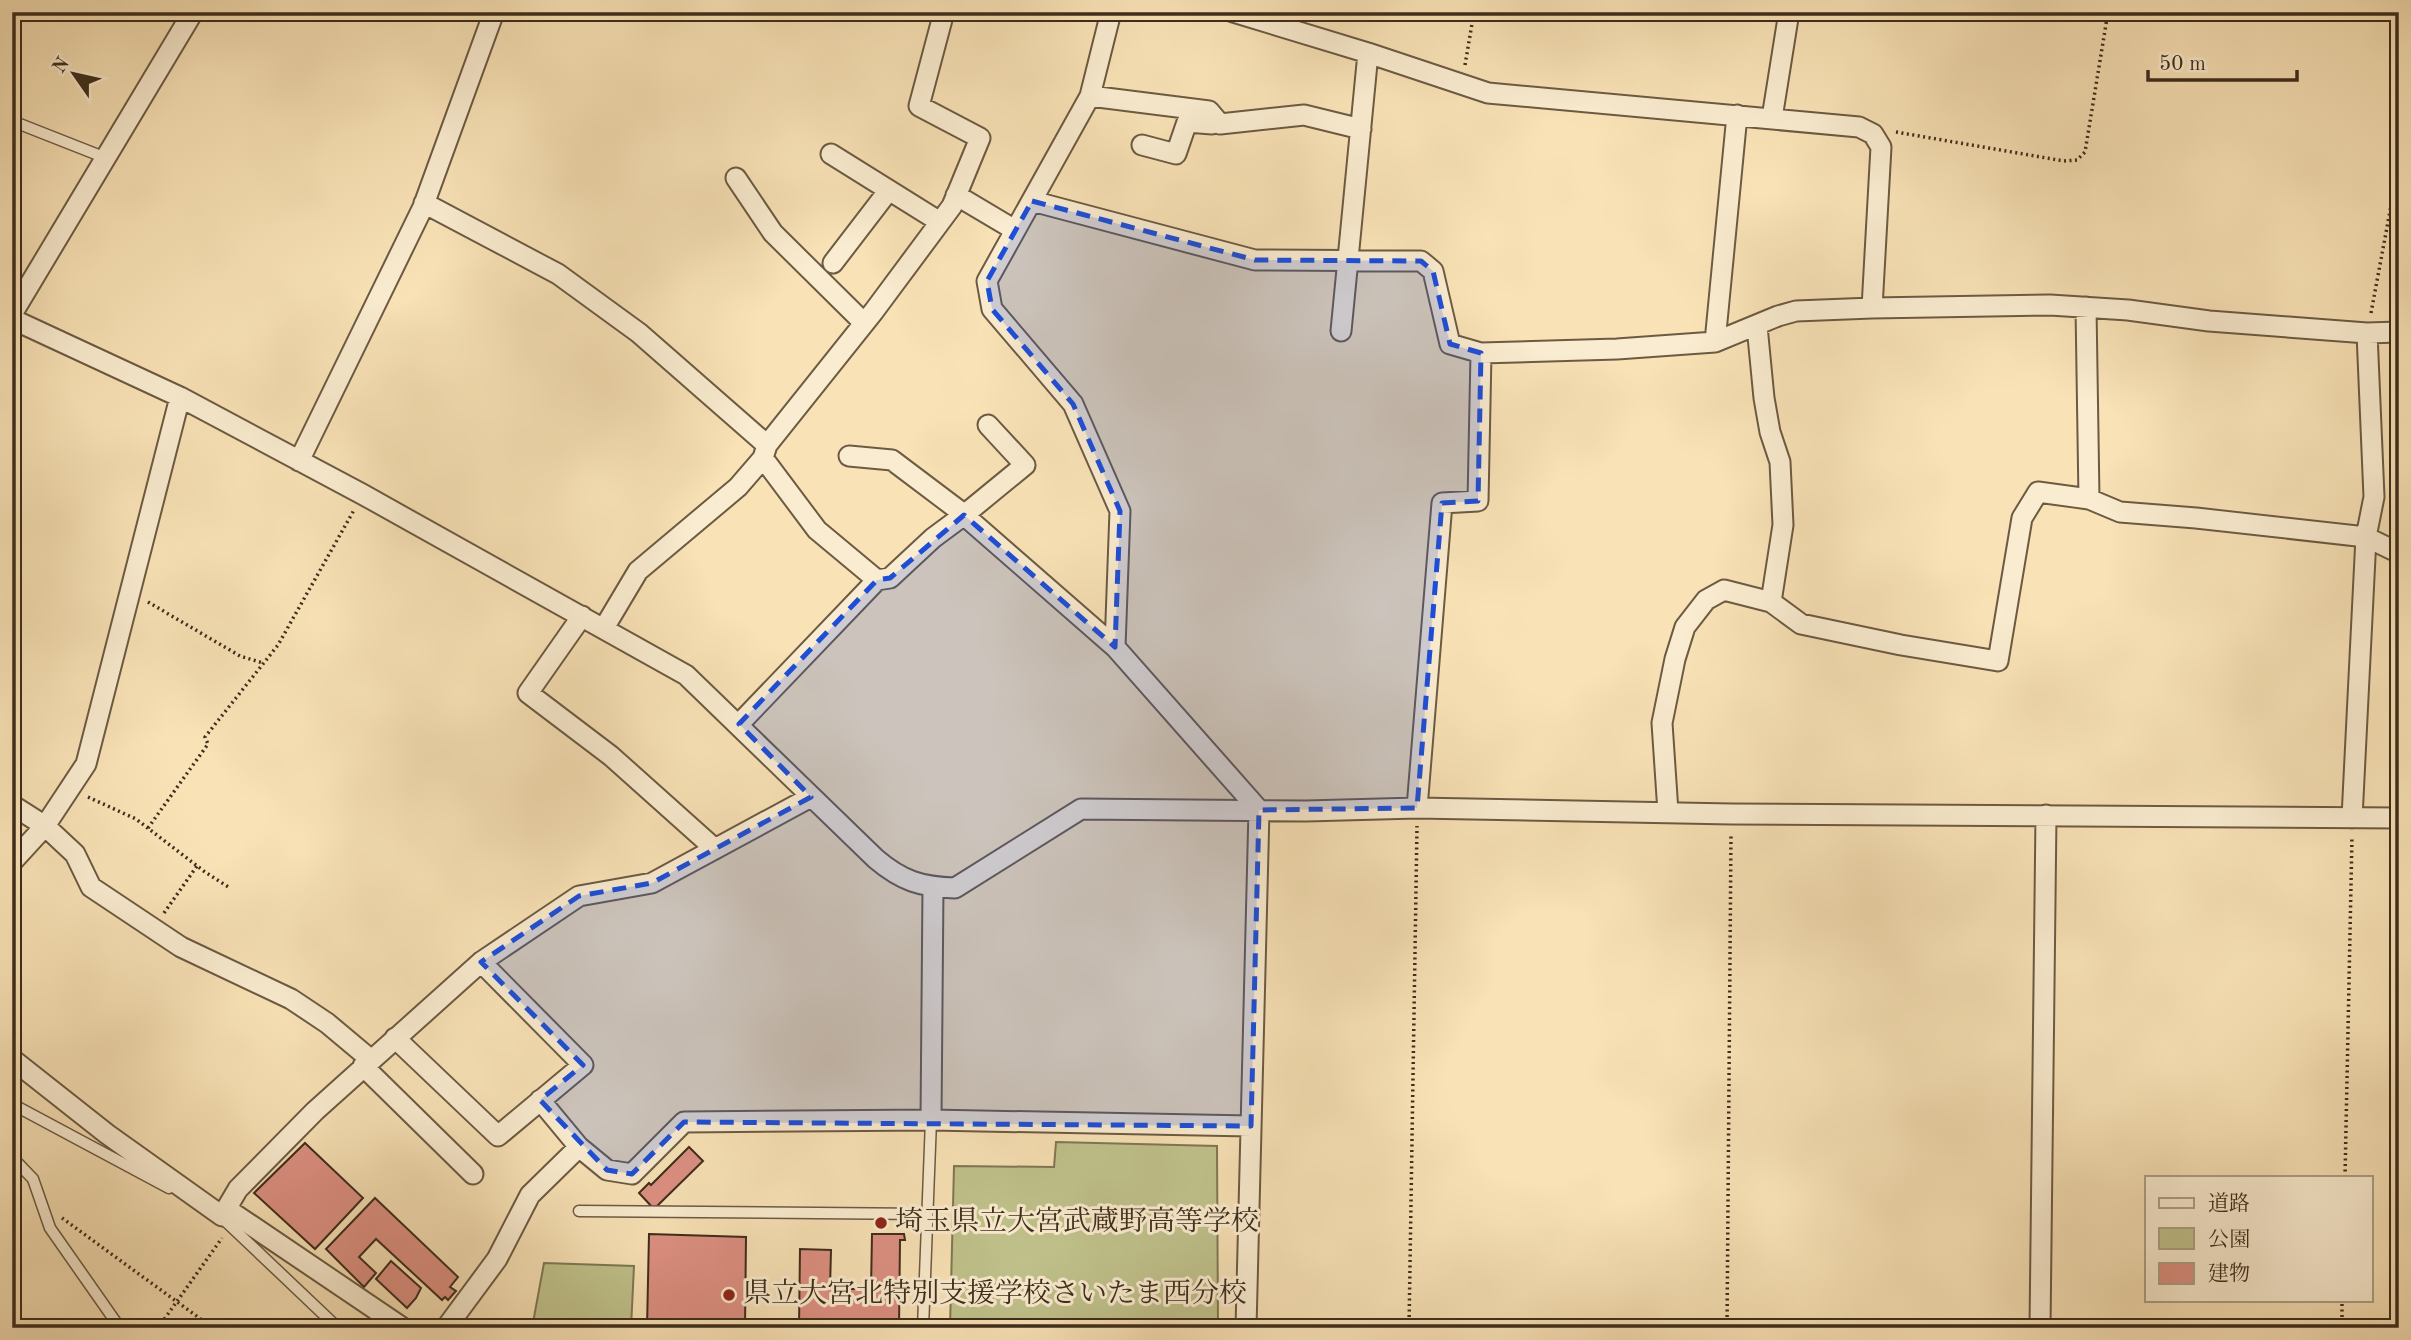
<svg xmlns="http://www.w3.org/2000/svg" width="2411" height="1340" viewBox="0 0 2411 1340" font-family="'Old Standard TT','Noto Serif JP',serif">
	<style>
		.green { fill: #c0c28c; stroke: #7e7854; stroke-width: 2 }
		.building { fill: #dd9082; stroke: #3d2d1c; stroke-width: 2 }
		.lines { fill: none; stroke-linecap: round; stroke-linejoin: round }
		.service-casing { stroke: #6c5a42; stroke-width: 13 }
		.minor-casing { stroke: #6c5a42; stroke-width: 23 }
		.path { stroke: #3d2d1c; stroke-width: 3.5; stroke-dasharray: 2 3.5; stroke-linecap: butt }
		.service { stroke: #faecd0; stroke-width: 10 }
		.minor { stroke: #faecd0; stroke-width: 19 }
		.marked { fill: #1d4ed8; fill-opacity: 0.2; stroke: #1d4ed8; stroke-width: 5; stroke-dasharray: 14 9; stroke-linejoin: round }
		.poi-dot { fill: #8f2418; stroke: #faecd0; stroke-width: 2.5 }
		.labels { text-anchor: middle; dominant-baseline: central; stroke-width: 6; stroke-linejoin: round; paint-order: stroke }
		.poi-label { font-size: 28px; fill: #3d2d1c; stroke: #faecd0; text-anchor: start }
	</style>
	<rect width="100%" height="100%" fill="#f8e2b6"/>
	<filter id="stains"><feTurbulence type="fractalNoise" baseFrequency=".00286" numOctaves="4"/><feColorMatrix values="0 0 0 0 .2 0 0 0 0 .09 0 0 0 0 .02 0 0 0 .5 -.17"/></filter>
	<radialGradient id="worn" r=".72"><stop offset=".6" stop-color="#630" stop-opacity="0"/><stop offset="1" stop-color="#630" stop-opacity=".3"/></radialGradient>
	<path class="green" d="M 1056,1142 L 1217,1146 L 1218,1328 L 950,1328 L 954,1166 L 1054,1167 Z
		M 544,1263 L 634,1266 L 631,1328 L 532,1328 Z"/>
	<path class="building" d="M 305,1143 L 363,1198 L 315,1249 L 254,1193 Z
		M 689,1147 L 703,1161 L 654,1209 L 639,1193 L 649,1183 L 651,1185 Z
		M 375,1198 L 458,1277 L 450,1287 L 456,1291 L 448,1300 L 445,1297 L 442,1300 L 376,1239 L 359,1257 L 376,1273 L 364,1287 L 326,1249 Z
		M 649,1234 L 746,1237 L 745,1328 L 647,1328 Z
		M 872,1234 L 904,1234 L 905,1240 L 900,1240 L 899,1328 L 799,1328 L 800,1249 L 831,1250 L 830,1289 L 871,1289 Z
		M 391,1261 L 421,1288 L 416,1298 L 407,1308 L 376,1279 Z"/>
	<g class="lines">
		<defs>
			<path id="service" d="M 12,121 L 106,158
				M 12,1104 L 169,1188
				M 12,1157 L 33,1179 L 50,1228 L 120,1328
				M 579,1211 L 927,1214
				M 219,1215 L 338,1328
				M 923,1328 L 931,1120"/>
			<path id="minor" d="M 1111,12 L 1090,96 L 987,281 L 992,309 L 1073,404 L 1120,511 L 1115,647
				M 1233,12 L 1368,53 L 1488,93 L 1859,127 L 1873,134 L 1881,147 L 1872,308
				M 1090,96 L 1209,111 L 1220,124 L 1304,115 L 1361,129
				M 1772,118 L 1789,12
				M 1142,145 L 1176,154 L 1187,122 L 1212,124
				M 831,154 L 940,222
				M 736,178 L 773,233 L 864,323
				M 956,195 L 1015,230
				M 1032,201 L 1255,260 L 1421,261 L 1433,271 L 1450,344 L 1481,353 L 1478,501 L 1442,503 L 1417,808
				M 424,203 L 558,274 L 639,333 L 767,445 L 763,458 L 738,487 L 638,571 L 604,628
				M 833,263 L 889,190
				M 2086,307 L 2089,499
				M 12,314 L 193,12
				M 12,319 L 180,397 L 362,494 L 686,675 L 876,859 C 902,881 921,887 955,888 L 1081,809 L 1306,811 L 1417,808 L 1732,814 L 2399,818
				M 1341,331 L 1368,53
				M 1715,342 L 1737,115
				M 1481,353 L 1617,349 L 1715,342 L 1778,316 L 1796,311 L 1872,308 L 2050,305 L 2128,310 L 2209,321 L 2367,333 L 2399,332
				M 767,445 L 874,311 L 952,206 L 980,138 L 919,106 L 944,12
				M 849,456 L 892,460 L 957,509 L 1115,647 L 1259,810 L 1246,1328
				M 763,458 L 817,530 L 877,580
				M 299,461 L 423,207 L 494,12
				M 1771,602 L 1801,624 L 1901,645 L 1998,661 L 2022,518 L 2038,492 L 2089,499 L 2120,512 L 2196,518 L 2366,537 L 2399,553
				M 582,616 L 528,693 L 611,756 L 715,849
				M 739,724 L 877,580 L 890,578 L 933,538 L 964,515 L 1025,465 L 988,425
				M 12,805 L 45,826 L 75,854 L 91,887 L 181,947 L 291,999 L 327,1023 L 370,1059
				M 1668,812 L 1662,723 L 1675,659 L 1685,627 L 1706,600 L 1724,590 L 1771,602 L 1783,525 L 1780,462 L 1770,432 L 1764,398 L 1757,326
				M 2352,818 L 2366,537 L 2374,497 L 2367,333
				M 12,862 L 45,826 L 86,764 L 180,397
				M 395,1038 L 498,1136 L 583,1065 L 481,962
				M 12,1059 L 107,1134 L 222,1216 L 238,1189 L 315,1111 L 481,962 L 579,896 L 652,883 L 811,797
				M 363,1066 L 473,1174
				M 931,1120 L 933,887
				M 579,1147 L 607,1170 L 632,1174 L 684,1122 L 931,1120 L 1251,1126
				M 227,1209 L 403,1328
				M 446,1328 L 497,1259 L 530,1195 L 579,1147 L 540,1100
				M 2040,1328 L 2046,815"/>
		</defs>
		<use href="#service" class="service-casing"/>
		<use href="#minor" class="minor-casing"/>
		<path class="path" d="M 1465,65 L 1474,12
			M 1896,132 L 2064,161 L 2077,160 L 2085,152 L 2108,12
			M 2371,313 L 2399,163
			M 148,602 L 240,656 L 263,663
			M 88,797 L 136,819 L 205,872 L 230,888
			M 148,828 L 208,744 L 205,737 L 278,645 L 354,510
			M 164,913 L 197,866
			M 2345,1177 L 2352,836
			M 12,1186 L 20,1190
			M 62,1218 L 213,1328
			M 158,1328 L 222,1238
			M 1409,1328 L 1417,826
			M 1727,1328 L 1731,833
			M 2342,1328 L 2342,1300"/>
		<use href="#service" class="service"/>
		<use href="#minor" class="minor"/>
	</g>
	<path class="marked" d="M 1032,201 L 1255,260 L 1421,261 L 1433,271 L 1450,344 L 1481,353 L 1478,501 L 1442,503 L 1417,808 L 1259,810 L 1251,1126 L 684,1122 L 632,1174 L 607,1170 L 540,1100 L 583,1065 L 481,962 L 579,896 L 652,883 L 811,797 L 739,724 L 877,580 L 890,578 L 964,515 L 1115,647 L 1120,511 L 1073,404 L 992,309 L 987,281 Z"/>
	<g class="poi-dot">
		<circle cx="881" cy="1223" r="7"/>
		<circle cx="729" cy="1295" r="7"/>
	</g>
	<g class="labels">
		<g class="poi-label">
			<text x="895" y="1223">埼玉県立大宮武蔵野高等学校</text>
			<text x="743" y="1295">県立大宮北特別支援学校さいたま西分校</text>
		</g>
	</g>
	<rect width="2411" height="1340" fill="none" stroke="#f8e2b6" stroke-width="42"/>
	<rect x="14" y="14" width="2383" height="1312" fill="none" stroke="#3d2d1c" stroke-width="3.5"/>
	<rect x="21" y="21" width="2369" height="1298" fill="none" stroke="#3d2d1c" stroke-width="2"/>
	<rect x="2145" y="1176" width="228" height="126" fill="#faecd0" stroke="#aea088" stroke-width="2"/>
	<rect x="2159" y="1198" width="35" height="10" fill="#faecd0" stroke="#aea088" stroke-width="2"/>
	<text x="2208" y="1210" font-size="21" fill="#3d2d1c">道路</text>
	<rect x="2159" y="1228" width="35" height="21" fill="#c0c28c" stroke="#aea088" stroke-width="2"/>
	<text x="2208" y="1246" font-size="21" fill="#3d2d1c">公園</text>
	<rect x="2159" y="1263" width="35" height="21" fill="#dd9082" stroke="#aea088" stroke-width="2"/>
	<text x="2208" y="1280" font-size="21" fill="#3d2d1c">建物</text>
	<g transform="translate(74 74) rotate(304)" stroke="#faecd0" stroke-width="5" paint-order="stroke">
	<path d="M0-5L12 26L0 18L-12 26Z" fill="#3d2d1c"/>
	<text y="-10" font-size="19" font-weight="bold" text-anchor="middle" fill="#3d2d1c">N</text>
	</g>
	<path d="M2148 70v10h149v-10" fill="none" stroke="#3d2d1c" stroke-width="3.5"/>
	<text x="2159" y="70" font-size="21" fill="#3d2d1c" stroke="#faecd0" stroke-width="5" paint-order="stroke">50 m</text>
	<rect width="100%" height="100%" filter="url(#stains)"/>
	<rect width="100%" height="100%" fill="url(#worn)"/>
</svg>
